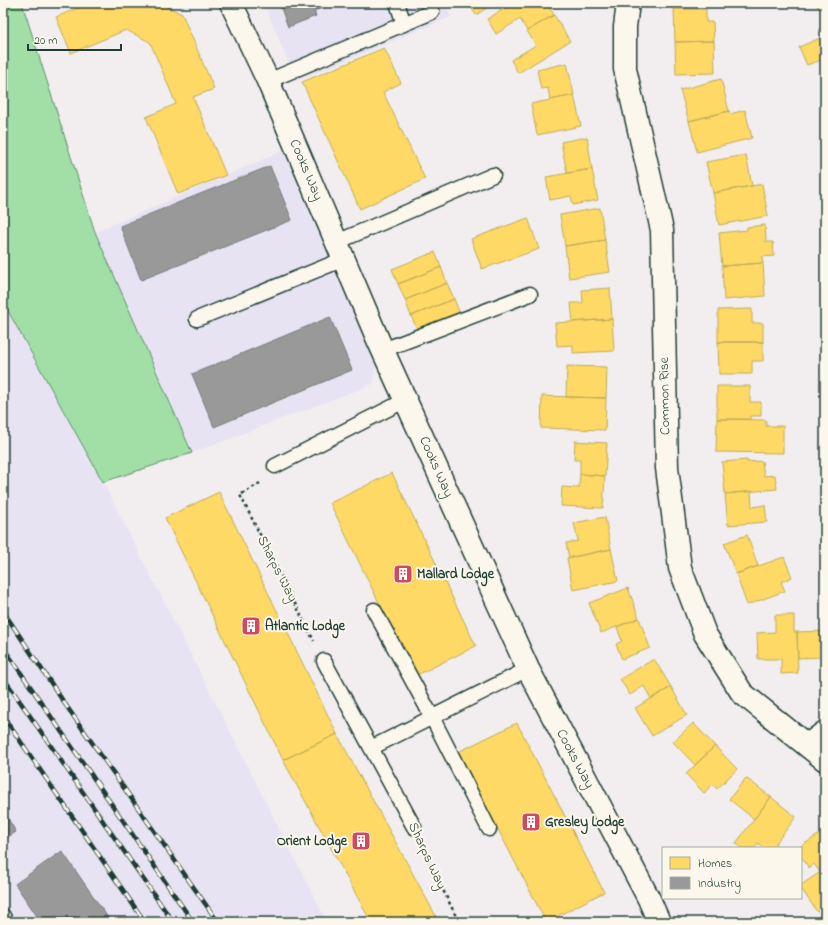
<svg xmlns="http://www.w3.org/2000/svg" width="828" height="925" viewBox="0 0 828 925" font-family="'Indie Flower',sans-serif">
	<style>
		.built { fill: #e7e3f3 }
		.green { fill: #a1dfa7; stroke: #608e6e }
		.homes { fill: #ffd966; stroke: #bcaa57 }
		.industry { fill: #999; stroke: #747d7b }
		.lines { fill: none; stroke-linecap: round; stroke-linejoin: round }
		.service-casing { stroke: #1f3d34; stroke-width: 17 }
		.minor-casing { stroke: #1f3d34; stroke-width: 25 }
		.path { stroke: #1f3d34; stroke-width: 2.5; stroke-dasharray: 3 3; stroke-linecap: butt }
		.service { stroke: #fbf7ec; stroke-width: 14 }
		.minor { stroke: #fbf7ec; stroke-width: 22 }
		.rail-casing { stroke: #1f3d34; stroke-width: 4.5 }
		.rail { stroke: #fbf7ec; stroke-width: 3; stroke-dasharray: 9; stroke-linecap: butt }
		.labels { text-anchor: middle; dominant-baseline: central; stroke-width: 4; stroke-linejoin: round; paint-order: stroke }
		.street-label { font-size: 14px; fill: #1f3d34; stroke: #fbf7ec }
		.poi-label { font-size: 14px; font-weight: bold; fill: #1f3d34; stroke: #fbf7ec; text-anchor: start }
	</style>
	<rect width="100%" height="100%" fill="#f2eeef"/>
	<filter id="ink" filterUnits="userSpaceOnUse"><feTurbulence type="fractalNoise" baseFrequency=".025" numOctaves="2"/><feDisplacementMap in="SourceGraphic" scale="8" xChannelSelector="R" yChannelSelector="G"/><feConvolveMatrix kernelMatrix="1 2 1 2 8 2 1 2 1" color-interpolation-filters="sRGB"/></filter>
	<g filter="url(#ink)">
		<path class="built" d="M 264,3 L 445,3 L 451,17 L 296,81 Z
			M 296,145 L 379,342 L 373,384 L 192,453 L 95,232 Z
			M 3,302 L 103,482 L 327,922 L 3,922 Z"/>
		<path class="green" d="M 3,3 L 22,3 L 95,232 L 192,453 L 103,482 L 3,302 Z"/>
		<path class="homes" d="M 90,3 L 160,3 L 182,14 L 214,89 L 193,97 L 226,175 L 178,194 L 146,117 L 176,104 L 150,42 L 126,30 L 71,53 L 56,17 Z
			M 468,3 L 494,3 L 476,15 Z
			M 514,3 L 547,3 L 554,15 L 527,31 L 520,19 L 496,34 L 487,19 Z
			M 814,3 L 825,3 L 825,15 Z
			M 674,9 L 706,9 L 706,22 L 713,22 L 714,41 L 675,42 Z
			M 554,15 L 570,41 L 518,73 L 511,60 L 536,45 L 527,31 Z
			M 825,36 L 825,62 L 824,59 L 807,65 L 799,47 Z
			M 714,41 L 715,73 L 676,74 L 675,42 Z
			M 384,48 L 401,83 L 383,92 L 425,179 L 360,209 L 302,82 Z
			M 567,63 L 574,95 L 550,100 L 548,88 L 541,89 L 537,70 Z
			M 721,79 L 729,111 L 689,121 L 680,90 Z
			M 574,95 L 581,126 L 537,135 L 531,104 Z
			M 745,110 L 752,138 L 697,152 L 689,121 L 729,111 L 730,114 Z
			M 587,137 L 592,169 L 567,173 L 561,142 Z
			M 746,155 L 752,186 L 713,193 L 706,162 Z
			M 592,169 L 598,200 L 573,205 L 571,196 L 550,200 L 546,177 Z
			M 762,184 L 768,216 L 719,225 L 713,193 Z
			M 600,208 L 605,240 L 565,246 L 560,215 Z
			M 528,218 L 539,249 L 482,269 L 471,239 Z
			M 765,225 L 766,242 L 773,242 L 774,256 L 762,257 L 763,263 L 722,266 L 719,233 L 747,230 L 747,227 Z
			M 605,240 L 610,272 L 569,278 L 565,246 Z
			M 435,252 L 441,267 L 398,284 L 392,269 Z
			M 763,263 L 765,296 L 724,300 L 722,266 Z
			M 441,267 L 447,283 L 405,300 L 398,284 Z
			M 447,283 L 454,299 L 411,316 L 405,300 Z
			M 610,288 L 612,319 L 573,322 L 571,303 L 583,303 L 582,290 Z
			M 454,299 L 460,314 L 418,331 L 411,316 Z
			M 752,309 L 752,323 L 763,323 L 763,342 L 718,342 L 718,310 Z
			M 612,319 L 614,351 L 573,353 L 573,345 L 557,346 L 555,323 Z
			M 718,342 L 763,342 L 763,361 L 752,361 L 752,374 L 719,374 Z
			M 567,366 L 607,367 L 606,398 L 566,397 Z
			M 717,386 L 750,386 L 750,402 L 761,402 L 761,416 L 750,416 L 750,419 L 717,419 Z
			M 542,396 L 606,398 L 605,430 L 541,428 Z
			M 717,419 L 766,420 L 766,426 L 783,426 L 783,453 L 716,452 Z
			M 575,441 L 607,443 L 605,476 L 580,474 L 580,460 L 574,460 Z
			M 747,460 L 747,462 L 762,461 L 764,476 L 775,475 L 777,489 L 725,494 L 722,462 Z
			M 392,473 L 476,646 L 415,676 L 330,503 Z
			M 580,474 L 605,476 L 603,508 L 561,506 L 562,487 L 579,488 Z
			M 751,491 L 752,507 L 765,505 L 767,522 L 728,525 L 725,494 Z
			M 219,492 L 337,734 L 283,760 L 165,518 Z
			M 605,517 L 611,549 L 569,558 L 566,543 L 578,541 L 574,523 Z
			M 747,535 L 758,566 L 736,574 L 724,543 Z
			M 611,549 L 618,581 L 573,590 L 567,558 Z
			M 784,557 L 792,577 L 781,582 L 785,591 L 747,605 L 736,574 Z
			M 628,588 L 639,618 L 601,633 L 589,603 Z
			M 775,615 L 794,615 L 794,632 L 797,632 L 798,673 L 781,674 L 781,659 L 758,659 L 757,633 L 775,632 Z
			M 639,618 L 650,648 L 622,659 L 616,644 L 622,641 L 617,627 Z
			M 825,631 L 825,657 L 798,658 L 797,632 Z
			M 654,659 L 671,687 L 651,699 L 644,686 L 630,695 L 620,679 Z
			M 671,687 L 687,715 L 652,736 L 635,708 Z
			M 517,723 L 604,892 L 546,922 L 458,752 Z
			M 693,723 L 715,746 L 695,765 L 673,742 Z
			M 337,734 L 439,922 L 371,922 L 283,760 Z
			M 715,746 L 737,769 L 717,789 L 713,784 L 704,793 L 686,774 Z
			M 746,778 L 771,797 L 754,819 L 729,799 Z
			M 771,797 L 796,817 L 772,848 L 764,848 L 758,843 L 755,848 L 742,848 L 736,843 Z
			M 823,832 L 825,835 L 825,869 L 820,872 L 814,864 L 809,868 L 801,856 L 801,848 L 798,848 Z
			M 825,869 L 825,907 L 817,912 L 801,888 L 801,885 Z"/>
		<path class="industry" d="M 279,3 L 336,3 L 314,11 L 316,16 L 288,27 Z
			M 270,166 L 292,220 L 141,280 L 120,226 Z
			M 330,317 L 352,370 L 214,427 L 192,374 Z
			M 3,810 L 16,832 L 3,840 Z
			M 62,851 L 111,922 L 41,922 L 15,884 Z"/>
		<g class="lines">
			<defs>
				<path id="service" d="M 397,3 L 404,24
					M 268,81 L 432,12
					M 337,242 L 493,175
					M 197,319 L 344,259
					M 383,350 L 530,294
					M 275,466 L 406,400
					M 374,610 L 432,717 L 489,829
					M 324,661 L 414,827
					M 371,748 L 528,669
					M 3,916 L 6,922"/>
				<path id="minor" d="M 231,3 L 268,81 L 379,342 L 528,669 L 649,899 L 659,922
					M 628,3 L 625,27 L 625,69 L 662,230 L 667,468 L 680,568 L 705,634 L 742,693 L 825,760
					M 808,745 L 825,732"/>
			</defs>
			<use href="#service" class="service-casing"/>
			<use href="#minor" class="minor-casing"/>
			<path class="path" d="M 260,483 L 240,495 L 314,641
				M 422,848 L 459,922"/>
			<use href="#service" class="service"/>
			<use href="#minor" class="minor"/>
			<defs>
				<path id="rail" d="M 3,611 L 65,704 L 218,922
					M 3,647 L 193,922
					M 3,677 L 173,922
					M 3,716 L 145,922"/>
			</defs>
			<use href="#rail" class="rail-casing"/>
			<use href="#rail" class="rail"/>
		</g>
	</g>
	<defs>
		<symbol id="building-square" viewBox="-11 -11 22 22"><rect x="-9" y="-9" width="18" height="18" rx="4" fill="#d1495b" stroke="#fbf7ec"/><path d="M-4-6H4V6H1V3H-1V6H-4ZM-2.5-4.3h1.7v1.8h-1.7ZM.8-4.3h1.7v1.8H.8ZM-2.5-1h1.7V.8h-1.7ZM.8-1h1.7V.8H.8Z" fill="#fff"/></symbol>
	</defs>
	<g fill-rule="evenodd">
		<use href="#building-square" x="392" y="563" width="22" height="22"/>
		<use href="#building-square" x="240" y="615" width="22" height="22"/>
		<use href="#building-square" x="520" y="811" width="22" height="22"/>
		<use href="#building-square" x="350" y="830" width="22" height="22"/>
	</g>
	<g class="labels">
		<g class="street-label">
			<text transform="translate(306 170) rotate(67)">Cooks Way</text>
			<text transform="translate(665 396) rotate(-91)">Common Rise</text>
			<text transform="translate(436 467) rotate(66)">Cooks Way</text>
			<text transform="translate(277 569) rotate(63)">Sharps Way</text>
			<text transform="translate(575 759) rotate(62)">Cooks Way</text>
			<text transform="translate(427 856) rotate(65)">Sharps Way</text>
		</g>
		<g class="poi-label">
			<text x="417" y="574">Mallard Lodge</text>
			<text x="265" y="626">Atlantic Lodge</text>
			<text x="545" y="822">Gresley Lodge</text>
			<text x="347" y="841" text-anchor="end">Orient Lodge</text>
		</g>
	</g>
	<rect width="828" height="925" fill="none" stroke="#fbf7ec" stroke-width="16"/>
	<rect x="8" y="8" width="812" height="909" fill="none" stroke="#1f3d34" stroke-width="1.5" filter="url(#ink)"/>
	<rect x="662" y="847" width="140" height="52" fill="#fbf7ec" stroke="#a3ada2"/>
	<rect x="670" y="857" width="20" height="12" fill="#ffd966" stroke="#a3ada2"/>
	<text x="698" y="867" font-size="12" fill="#1f3d34">Homes</text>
	<rect x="670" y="877" width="20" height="12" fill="#999999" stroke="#a3ada2"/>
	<text x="698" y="887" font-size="12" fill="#1f3d34">Industry</text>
	<path d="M28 44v6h93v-6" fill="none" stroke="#1f3d34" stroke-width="2"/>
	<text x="34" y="44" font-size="12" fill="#1f3d34" stroke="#fbf7ec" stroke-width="3" paint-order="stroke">20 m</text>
</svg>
